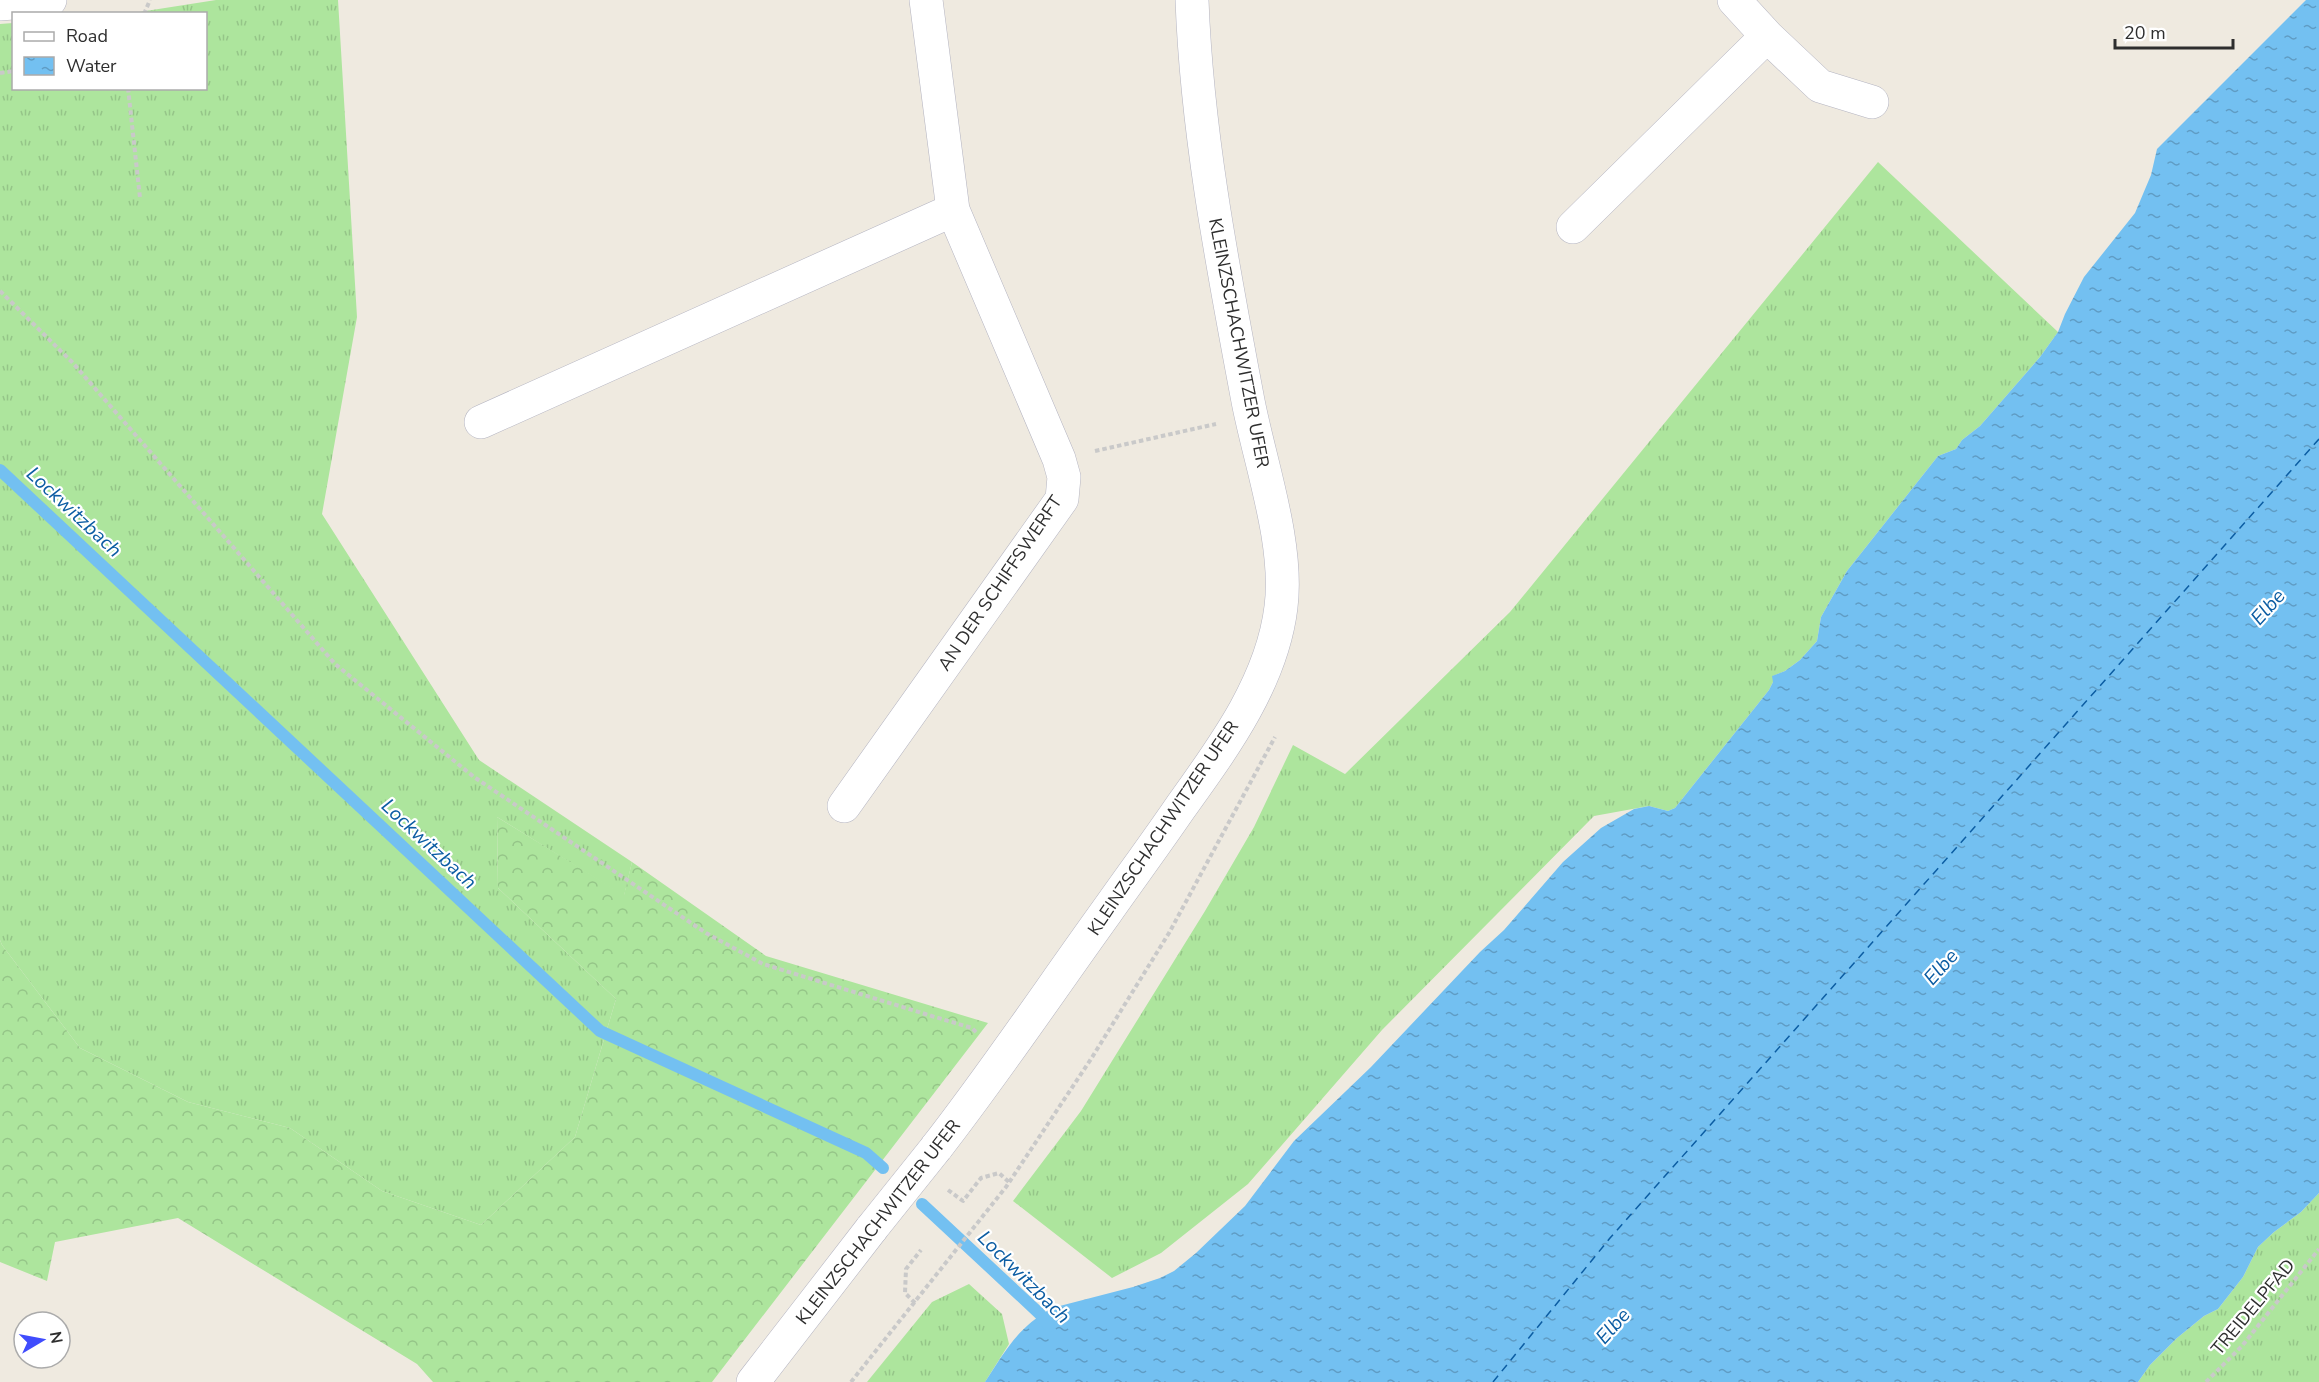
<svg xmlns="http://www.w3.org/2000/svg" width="2319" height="1382" viewBox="0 0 2319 1382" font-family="'Nunito Sans',sans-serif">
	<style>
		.grass { fill: url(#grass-tufts) }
		.forest { fill: url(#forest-crowns) }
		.water { fill: url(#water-ripples) }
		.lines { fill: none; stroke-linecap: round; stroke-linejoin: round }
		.stream { stroke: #73c0f1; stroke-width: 12 }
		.ferry { stroke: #0c5da3; stroke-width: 1.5; stroke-dasharray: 8 6; stroke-linecap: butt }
		.minor-casing { stroke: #b4b4c1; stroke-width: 34 }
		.path { stroke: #c9c9c9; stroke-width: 4; stroke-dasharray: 4.5 3; stroke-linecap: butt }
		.minor { stroke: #fff; stroke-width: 33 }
		.minor-bridge-casing { stroke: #b4b4c1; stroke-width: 34; stroke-linecap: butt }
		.minor-bridge { stroke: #fff; stroke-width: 33 }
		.labels { text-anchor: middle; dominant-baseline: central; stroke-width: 4.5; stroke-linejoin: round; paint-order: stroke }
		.street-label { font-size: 18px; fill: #2e2e2e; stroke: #fff }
		.water-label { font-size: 20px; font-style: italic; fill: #0c5da3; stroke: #fff }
	</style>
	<defs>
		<pattern id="grass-tufts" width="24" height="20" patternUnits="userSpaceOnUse" patternTransform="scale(1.5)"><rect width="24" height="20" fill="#ade59d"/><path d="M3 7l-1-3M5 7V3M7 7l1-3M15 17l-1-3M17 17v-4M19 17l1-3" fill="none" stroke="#95c588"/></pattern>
		<pattern id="forest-crowns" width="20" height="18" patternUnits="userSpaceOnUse" patternTransform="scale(1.5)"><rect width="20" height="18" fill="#ade59d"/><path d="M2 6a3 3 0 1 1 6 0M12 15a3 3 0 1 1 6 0" fill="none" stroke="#95c588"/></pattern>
		<pattern id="water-ripples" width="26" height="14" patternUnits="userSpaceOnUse" patternTransform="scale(1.5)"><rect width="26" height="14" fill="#73c0f1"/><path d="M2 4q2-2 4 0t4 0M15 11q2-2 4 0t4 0" fill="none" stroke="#5f9cc4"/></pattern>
	</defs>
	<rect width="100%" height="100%" fill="#efeae0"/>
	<path class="grass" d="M 216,0 L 338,0 L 357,317 L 322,514 L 479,760 L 632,862 L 624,896 L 497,817 L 498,888 L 616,999 L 575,1137 L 481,1225 L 382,1191 L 290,1128 L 188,1102 L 80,1048 L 2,945 L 0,940 L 0,24 L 13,23 L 14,88 L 206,88 L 206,14 L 133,13 Z
		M 1878,162 L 2058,332 L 2040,357 L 1980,426 L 1962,440 L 1956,449 L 1938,456 L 1847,571 L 1821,617 L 1817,641 L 1800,660 L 1785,671 L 1773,676 L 1773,682 L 1769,690 L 1675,808 L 1668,811 L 1649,806 L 1594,816 L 1382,1030 L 1248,1184 L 1161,1253 L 1112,1278 L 1013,1201 L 1081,1111 L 1205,911 L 1254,827 L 1293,745 L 1345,774 L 1510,612 Z
		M 2319,1193 L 2319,1382 L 2138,1382 L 2150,1365 L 2177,1338 L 2204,1316 L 2218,1309 L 2243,1277 L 2258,1247 L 2274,1232 L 2301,1212 Z
		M 969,1284 L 1002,1314 L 1009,1344 L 985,1382 L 867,1382 L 932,1302 Z"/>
	<path class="forest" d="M 497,817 L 624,895 L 632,862 L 766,956 L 988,1023 L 712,1382 L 433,1382 L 417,1364 L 178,1218 L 55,1242 L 47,1281 L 0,1262 L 0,940 L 2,945 L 80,1048 L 188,1102 L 290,1128 L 382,1191 L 481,1225 L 575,1137 L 616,999 L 498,888 Z"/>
	<path class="water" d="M 2306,0 L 2319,0 L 2319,1193 L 2301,1212 L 2274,1232 L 2258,1247 L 2243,1277 L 2218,1309 L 2204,1316 L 2177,1338 L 2150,1365 L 2138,1382 L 985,1382 C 1006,1350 1017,1328 1052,1308 L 1133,1287 L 1160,1278 L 1174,1271 L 1196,1253 L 1245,1206 L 1294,1141 L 1371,1067 L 1480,952 L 1504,930 L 1563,862 L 1601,828 L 1634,809 L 1649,806 L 1668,811 L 1675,808 L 1769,690 L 1773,682 L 1772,676 L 1785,671 L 1800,660 L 1817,641 L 1821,617 L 1847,571 L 1938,456 L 1956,449 L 1962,440 L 1980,426 L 2040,357 L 2058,332 L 2065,314 L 2084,277 L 2135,213 L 2151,175 L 2157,149 Z"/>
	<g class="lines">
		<path class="stream" d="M 0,470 L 600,1031 L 866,1153 L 883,1168
			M 922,1204 L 1040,1314 L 1049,1326"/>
		<path class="ferry" d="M 1493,1382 L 1610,1238 L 2319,439"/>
		<defs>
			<path id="minor" d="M 1734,0 L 1767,36 L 1820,86 L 1872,102
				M 0,4 L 50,0
				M 1573,227 L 1767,36
				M 481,422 L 953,210
				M 844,806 L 1062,499 L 1064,477 L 1059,459 L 953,210 L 926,0
				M 936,1148 C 996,1071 1050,990 1107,911 C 1131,877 1156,843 1180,808 C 1223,748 1272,682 1281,607 C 1289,544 1260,463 1248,401 C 1223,268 1197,135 1192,0
				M 753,1382 L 872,1228"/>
		</defs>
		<use href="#minor" class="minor-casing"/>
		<path class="path" d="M 144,14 L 150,0
			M 0,73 L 14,71
			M 128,88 L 140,198
			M 0,291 L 72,362 L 335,664 L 474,777 L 706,933 L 763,964 L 935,1017 L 972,1028 L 977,1033
			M 1095,451 L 1216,424
			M 948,1190 L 963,1201 L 981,1178 L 999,1173 L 1009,1182
			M 915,1303 L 905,1293 L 906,1269 L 921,1250
			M 851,1382 L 1006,1187 L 1091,1059 L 1169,933 L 1275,737
			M 2206,1382 L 2242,1346 L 2319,1249"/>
		<use href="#minor" class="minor"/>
		<defs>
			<path id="minor-bridge" d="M 872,1228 L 936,1148"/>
		</defs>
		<use href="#minor-bridge" class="minor-bridge-casing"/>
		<use href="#minor-bridge" class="minor-bridge"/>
	</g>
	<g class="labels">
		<g class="street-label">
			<text transform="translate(1239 343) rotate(79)">KLEINZSCHACHWITZER UFER</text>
			<text transform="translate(1000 583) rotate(-56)">AN DER SCHIFFSWERFT</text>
			<text transform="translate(1163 828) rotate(-56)">KLEINZSCHACHWITZER UFER</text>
			<text transform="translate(878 1222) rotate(-52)">KLEINZSCHACHWITZER UFER</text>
			<text transform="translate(2253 1307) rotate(-50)">TREIDELPFAD</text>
		</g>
		<g class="water-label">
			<text transform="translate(74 512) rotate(43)">Lockwitzbach</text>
			<text transform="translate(2268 607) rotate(-48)">Elbe</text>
			<text transform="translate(429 844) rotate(43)">Lockwitzbach</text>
			<text transform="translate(1941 967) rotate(-48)">Elbe</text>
			<text transform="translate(1024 1277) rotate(45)">Lockwitzbach</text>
			<text transform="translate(1613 1326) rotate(-48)">Elbe</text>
		</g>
	</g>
	<rect x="12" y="12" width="195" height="78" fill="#ffffff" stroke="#ababab" stroke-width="1.5"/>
	<rect x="24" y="32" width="30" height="9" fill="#ffffff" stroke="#ababab" stroke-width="1.5"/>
	<text x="66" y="42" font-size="18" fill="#2e2e2e">Road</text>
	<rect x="24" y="57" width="30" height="18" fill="url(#water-ripples)" stroke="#ababab" stroke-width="1.5"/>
	<text x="66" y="72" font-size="18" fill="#2e2e2e">Water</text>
	<g transform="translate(42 1340) rotate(80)"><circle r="28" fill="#ffffff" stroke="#ababab" stroke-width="1.5"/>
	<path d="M0-4.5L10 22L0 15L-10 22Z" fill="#404cfd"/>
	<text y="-9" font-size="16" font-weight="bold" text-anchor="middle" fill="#2e2e2e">N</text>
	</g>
	<path d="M2115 39v9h118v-9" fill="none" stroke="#2e2e2e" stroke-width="3"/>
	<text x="2124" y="39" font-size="18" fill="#2e2e2e" stroke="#ffffff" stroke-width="4.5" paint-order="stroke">20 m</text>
</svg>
